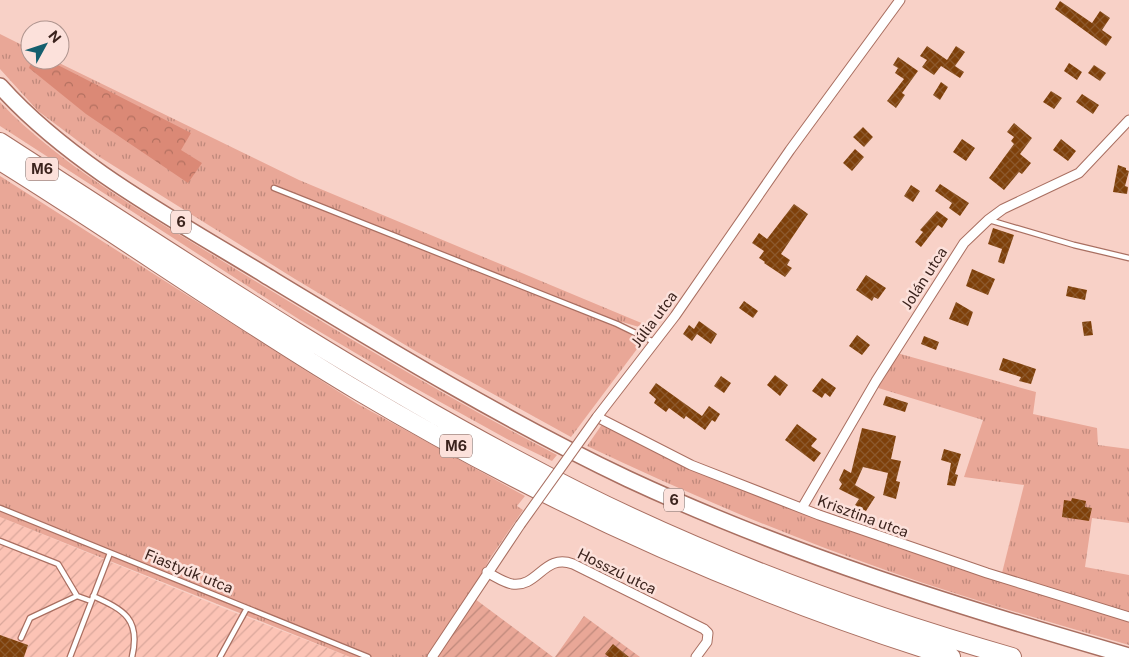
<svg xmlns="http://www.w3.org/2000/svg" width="1129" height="657" viewBox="0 0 1129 657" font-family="'Public Sans',sans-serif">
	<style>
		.industrial { fill: url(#industrial-furrows) }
		.grass { fill: url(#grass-tufts) }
		.forest { fill: url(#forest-crowns) }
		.garden { fill: url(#garden-furrows) }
		.building { fill: url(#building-cross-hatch) }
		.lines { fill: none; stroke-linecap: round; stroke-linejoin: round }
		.service-casing { stroke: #a96f61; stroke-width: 7 }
		.minor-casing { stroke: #a96f61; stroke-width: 11 }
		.primary-casing { stroke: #a96f61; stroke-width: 18 }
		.motorway-casing { stroke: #a96f61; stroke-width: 20 }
		.service { stroke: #fff; stroke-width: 4.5 }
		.minor { stroke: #fff; stroke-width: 9 }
		.primary { stroke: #fff; stroke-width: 15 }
		.motorway { stroke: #fff; stroke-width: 18 }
		.minor-bridge-casing { stroke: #a96f61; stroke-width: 11; stroke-linecap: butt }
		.minor-bridge { stroke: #fff; stroke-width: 9 }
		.labels { text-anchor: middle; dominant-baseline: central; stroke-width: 5; stroke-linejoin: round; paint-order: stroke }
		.shield { fill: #fce1db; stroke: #755c56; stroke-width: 1 }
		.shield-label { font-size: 14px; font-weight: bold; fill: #3b231d }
		.street-label { font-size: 15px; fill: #3b231d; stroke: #fce1db }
	</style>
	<defs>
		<pattern id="industrial-furrows" width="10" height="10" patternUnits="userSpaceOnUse" patternTransform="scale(1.25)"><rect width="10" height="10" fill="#fcc3b5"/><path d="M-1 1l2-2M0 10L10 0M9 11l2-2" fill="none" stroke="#d9a79b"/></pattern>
		<pattern id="grass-tufts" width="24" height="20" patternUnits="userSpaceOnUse" patternTransform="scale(1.25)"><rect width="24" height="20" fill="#e9a797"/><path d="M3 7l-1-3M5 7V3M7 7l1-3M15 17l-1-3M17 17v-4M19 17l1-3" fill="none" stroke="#be887b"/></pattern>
		<pattern id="forest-crowns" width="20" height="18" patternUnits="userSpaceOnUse" patternTransform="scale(1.25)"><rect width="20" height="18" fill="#db8976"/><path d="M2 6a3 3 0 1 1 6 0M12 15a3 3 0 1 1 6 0" fill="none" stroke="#b37060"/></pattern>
		<pattern id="garden-furrows" width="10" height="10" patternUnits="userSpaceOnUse" patternTransform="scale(1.25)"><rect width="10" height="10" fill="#e9a797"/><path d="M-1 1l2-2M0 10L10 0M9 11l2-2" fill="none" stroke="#be887b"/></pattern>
		<pattern id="building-cross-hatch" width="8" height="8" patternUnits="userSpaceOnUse" patternTransform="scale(1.25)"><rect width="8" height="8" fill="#7e400a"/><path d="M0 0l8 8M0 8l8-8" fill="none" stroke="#8c592d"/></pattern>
	</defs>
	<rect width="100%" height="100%" fill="#f8d1c7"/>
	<path class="industrial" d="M 0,517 L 233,612 L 350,657 L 0,657 Z"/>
	<path class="grass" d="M 0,34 L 30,49 L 30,60 L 53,60 L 299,180 L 651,327 L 646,329 L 622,322 L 620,327 L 635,335 L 638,341 L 637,349 L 571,437 L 417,352 L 295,279 L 98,156 L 38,111 L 0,69 Z
		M 0,102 C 63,168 147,214 224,262 C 334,329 443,396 557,455 L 552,461 L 507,439 L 406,383 L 300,320 L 0,126 Z
		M 0,176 L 358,404 L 525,496 L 517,506 L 523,510 L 489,560 L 471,596 L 429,657 L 350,657 L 0,517 Z
		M 897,353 L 1036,392 L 1033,414 L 1097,428 L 1098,445 L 1129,449 L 1129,523 L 1092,518 L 1085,567 L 1129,575 L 1129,645 C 1049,622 969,599 891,572 C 787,536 686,493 587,446 L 603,423 L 691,465 L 1001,577 L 1024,485 L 964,477 L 983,420 L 875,387 Z"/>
	<path class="forest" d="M 32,60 L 48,60 L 191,133 L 181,150 L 202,163 L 188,183 L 86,114 L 29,68 Z"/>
	<path class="garden" d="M 471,596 L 553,657 L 429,657 Z
		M 584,616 L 640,657 L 555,657 Z"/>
	<path class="building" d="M 1060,1 L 1092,23 L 1100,11 L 1110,18 L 1102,30 L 1112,37 L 1106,46 L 1055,9 Z
		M 927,46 L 947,60 L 956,46 L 965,52 L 955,66 L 964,72 L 960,78 L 941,66 L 934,75 L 922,67 L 927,60 L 920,56 Z
		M 898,57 L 918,71 L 902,93 L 905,95 L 896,108 L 887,101 L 904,79 L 895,73 L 898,68 L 893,65 Z
		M 1069,63 L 1082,72 L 1077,80 L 1064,71 Z
		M 1094,65 L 1106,73 L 1100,81 L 1088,73 Z
		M 941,82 L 948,87 L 940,100 L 933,95 Z
		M 1051,91 L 1062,98 L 1054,109 L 1043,102 Z
		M 1082,94 L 1099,105 L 1093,114 L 1076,102 Z
		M 1014,123 L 1032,138 L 1020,154 L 1031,163 L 1022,174 L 1019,172 L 1004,190 L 989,178 L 1014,144 L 1011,141 L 1014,137 L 1007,132 Z
		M 863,127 L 873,137 L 864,147 L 853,137 Z
		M 962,139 L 975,148 L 966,161 L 953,152 Z
		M 1061,139 L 1076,151 L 1068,161 L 1053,150 Z
		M 855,149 L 864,157 L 852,171 L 843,163 Z
		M 1118,165 L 1126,168 L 1126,170 L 1129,171 L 1125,186 L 1128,187 L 1127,194 L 1113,192 Z
		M 940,184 L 969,203 L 960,216 L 949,208 L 952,203 L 935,191 Z
		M 911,185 L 920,191 L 913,202 L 904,196 Z
		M 794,204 L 808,214 L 781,254 L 790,260 L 787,265 L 792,268 L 785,277 L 764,263 L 765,262 L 759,258 L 764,251 L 752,243 L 759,233 L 767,239 Z
		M 937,211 L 948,219 L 942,228 L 938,225 L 921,247 L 915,242 L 923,232 L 920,230 Z
		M 993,228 L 1014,235 L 1004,264 L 998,262 L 1002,249 L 988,244 Z
		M 972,269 L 995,279 L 988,295 L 966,286 Z
		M 866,275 L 886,288 L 878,299 L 874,297 L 872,301 L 856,290 Z
		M 1068,286 L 1087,290 L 1085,300 L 1066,296 Z
		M 744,301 L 758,311 L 753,318 L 739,308 Z
		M 956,302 L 973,312 L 968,326 L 949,319 Z
		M 699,321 L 717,334 L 711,344 L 697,334 L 692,341 L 683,334 L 689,325 L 694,329 Z
		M 1091,321 L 1093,335 L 1084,336 L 1082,322 Z
		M 857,335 L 870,345 L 862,355 L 849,346 Z
		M 924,336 L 939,342 L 936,350 L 921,344 Z
		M 1003,358 L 1036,369 L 1031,384 L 1019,381 L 1021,377 L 999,370 Z
		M 775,375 L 788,385 L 780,396 L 767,385 Z
		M 721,376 L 731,383 L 724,393 L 714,386 Z
		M 822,378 L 836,388 L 830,397 L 825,393 L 822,398 L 812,391 Z
		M 656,383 L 702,416 L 709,406 L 720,414 L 715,422 L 712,420 L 705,430 L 686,416 L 684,419 L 669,408 L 666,412 L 654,403 L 656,399 L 649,393 Z
		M 886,396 L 908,403 L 905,412 L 883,405 Z
		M 797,424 L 817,439 L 811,446 L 821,453 L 814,462 L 785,440 Z
		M 862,428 L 896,436 L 891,459 L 901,461 L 896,481 L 900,482 L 896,499 L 883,495 L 888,473 L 863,467 L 855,485 L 875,497 L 866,511 L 855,505 L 859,499 L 839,489 L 842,484 L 839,480 L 844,469 L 851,473 Z
		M 944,449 L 961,454 L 955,474 L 958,475 L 955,486 L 947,485 L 951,463 L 941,460 Z
		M 1072,498 L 1086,501 L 1085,507 L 1092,508 L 1089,521 L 1062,517 L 1064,500 L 1071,501 Z
		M 0,635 L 28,645 L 24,657 L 0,657 Z
		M 613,644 L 629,657 L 609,657 L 605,654 Z"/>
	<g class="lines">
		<defs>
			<path id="service" d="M 274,188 L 617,324 L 654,342
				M 989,220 L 1074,245 L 1129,258
				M 0,508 L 368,657
				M 0,541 L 58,564 L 77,596 L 91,601
				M 93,596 C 124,610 141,619 132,657
				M 21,638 L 30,618 L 77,596
				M 70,657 L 110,553
				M 220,657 L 247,608"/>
			<path id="minor" d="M 900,0 L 790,150 L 675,316 L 597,417 L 691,465 L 819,515 L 987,573 L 1129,617
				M 802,508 L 876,381 L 964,243 L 988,220 L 1003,209 L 1079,173 L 1129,120
				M 487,572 C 495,577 503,582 512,584 C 538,588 544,553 573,564 L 704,629 L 708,633 L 707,642 L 696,657
				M 432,657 L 520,525"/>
			<path id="primary" d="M 0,86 C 71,165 175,220 265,275 C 384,347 502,419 628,479 C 789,554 958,607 1129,656"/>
			<path id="motorway" d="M 0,142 C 172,253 342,367 523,463 C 677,546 844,609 1012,657
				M 0,161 C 121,236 237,319 360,392 C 546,503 743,592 951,657"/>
		</defs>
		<use href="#service" class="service-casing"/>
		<use href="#minor" class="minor-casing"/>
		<use href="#primary" class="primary-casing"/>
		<use href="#motorway" class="motorway-casing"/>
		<use href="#service" class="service"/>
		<use href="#minor" class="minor"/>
		<use href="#primary" class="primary"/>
		<use href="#motorway" class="motorway"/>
		<defs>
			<path id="minor-bridge" d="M 520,525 L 597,417"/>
		</defs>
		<use href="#minor-bridge" class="minor-bridge-casing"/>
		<use href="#minor-bridge" class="minor-bridge"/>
	</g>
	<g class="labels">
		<g class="shield">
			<rect x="26" y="157.5" width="32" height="23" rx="4"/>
			<rect x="171" y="210.5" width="20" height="23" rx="4"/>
			<rect x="440" y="434.5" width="32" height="23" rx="4"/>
			<rect x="664" y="488.5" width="20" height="23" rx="4"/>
		</g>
		<g class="shield-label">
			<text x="42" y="169">M6</text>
			<text x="181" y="222">6</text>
			<text x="456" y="446">M6</text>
			<text x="674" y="500">6</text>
		</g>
		<g class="street-label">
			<text transform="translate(924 278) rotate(-57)">Jolán utca</text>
			<text transform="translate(654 319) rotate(-53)">Júlia utca</text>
			<text transform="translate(863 516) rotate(20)">Krisztina utca</text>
			<text transform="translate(189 571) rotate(22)">Fiastyúk utca</text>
			<text transform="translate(617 571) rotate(26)">Hosszú utca</text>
		</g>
	</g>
	<g transform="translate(45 45) rotate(50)"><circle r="24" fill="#fce1db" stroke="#af958f"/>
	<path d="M0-4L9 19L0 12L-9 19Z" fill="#155f6e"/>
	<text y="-8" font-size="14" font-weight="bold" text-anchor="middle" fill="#3b231d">N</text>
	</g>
</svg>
